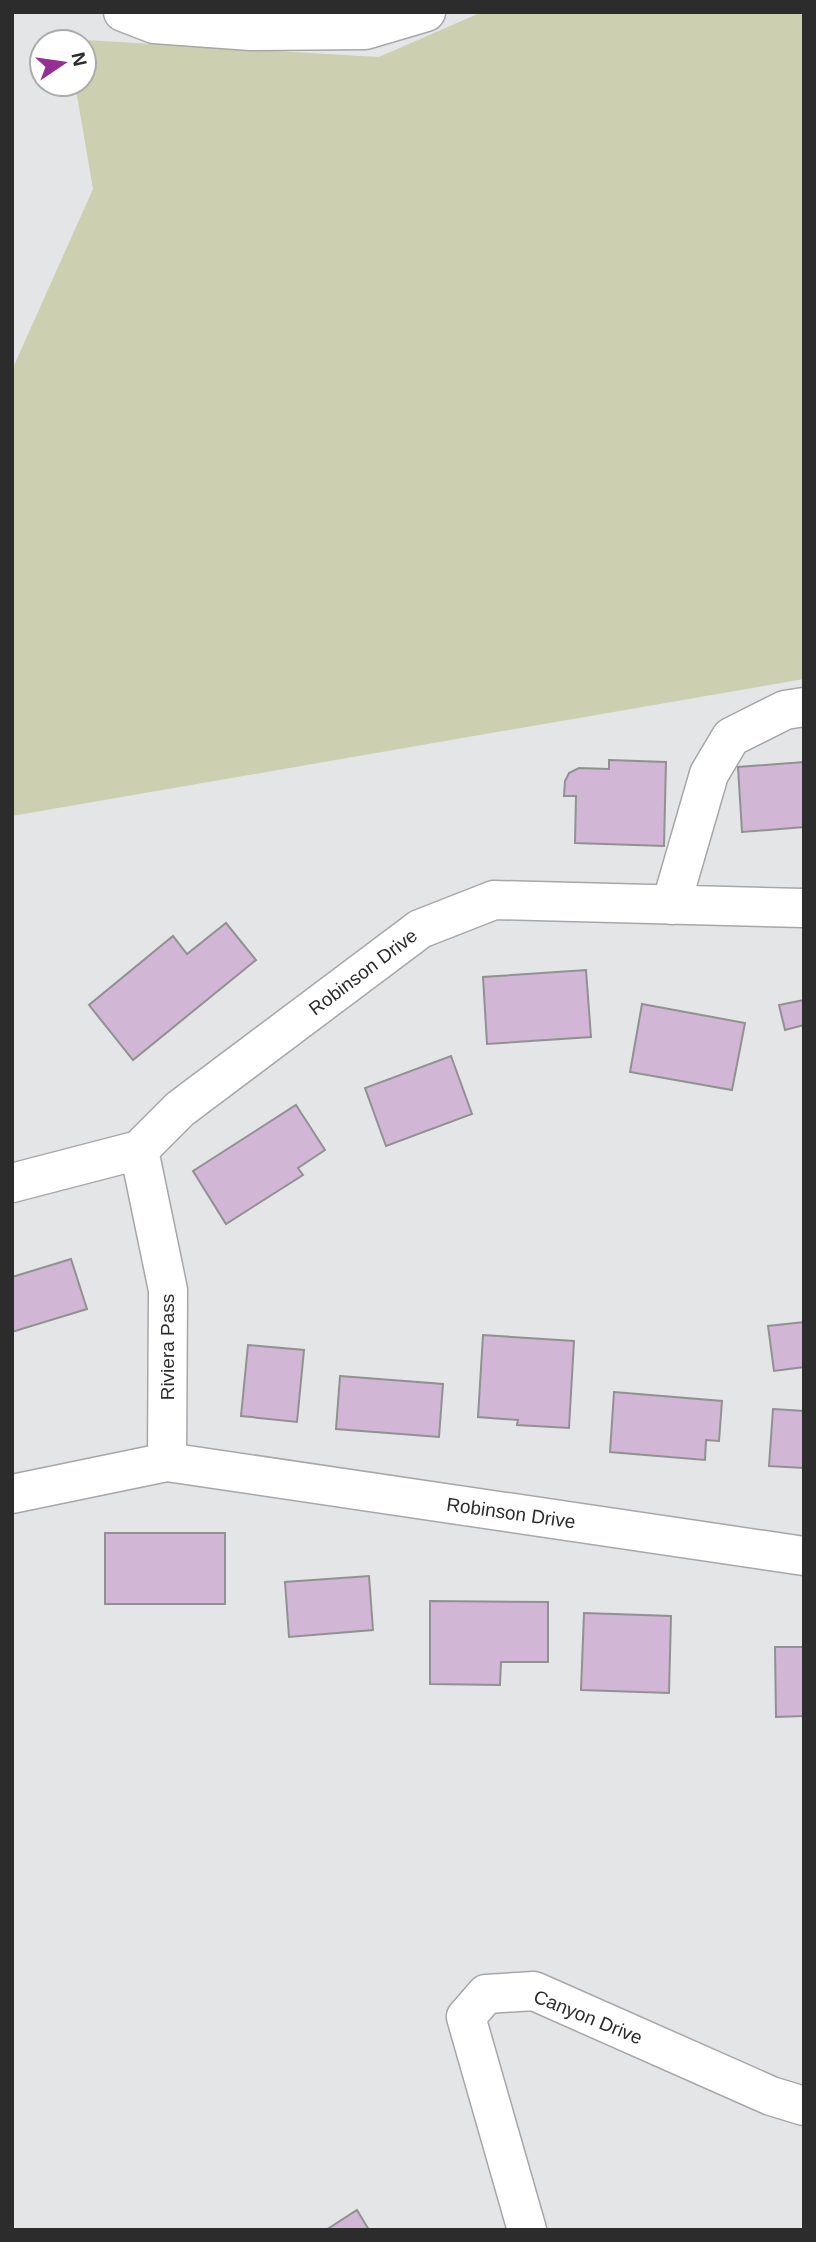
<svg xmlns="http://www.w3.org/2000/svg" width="816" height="2242" viewBox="0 0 816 2242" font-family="Arial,sans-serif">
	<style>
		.green { fill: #ccd0b1 }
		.building { fill: #d1b6d5; stroke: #929192; stroke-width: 2 }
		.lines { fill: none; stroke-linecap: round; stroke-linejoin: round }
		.minor-casing { stroke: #a7a7a9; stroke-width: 41 }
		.minor { stroke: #fff; stroke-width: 38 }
		.labels { text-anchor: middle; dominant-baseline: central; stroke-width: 6; stroke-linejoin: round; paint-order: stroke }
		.street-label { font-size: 19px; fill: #2c2c2d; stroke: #fff }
	</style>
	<rect width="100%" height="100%" fill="#e4e5e7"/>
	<path class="green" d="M 482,12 L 804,12 L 804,679 L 12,816 L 12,370 L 93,189 L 75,84 L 84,84 L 84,42 L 67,42 L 67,39 L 379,57 Z"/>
	<path class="building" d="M 609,760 L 666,762 L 664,846 L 575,843 L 576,796 L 564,796 L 565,781 L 569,773 L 579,768 L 609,769 Z
		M 804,762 L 804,827 L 742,832 L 738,767 Z
		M 226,923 L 256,960 L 133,1060 L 89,1005 L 173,936 L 187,954 Z
		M 586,970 L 591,1037 L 487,1044 L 483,977 Z
		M 804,1000 L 804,1025 L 785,1030 L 779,1005 Z
		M 642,1004 L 745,1023 L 732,1090 L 630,1072 Z
		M 451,1056 L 472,1114 L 386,1146 L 365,1088 Z
		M 296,1105 L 325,1150 L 298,1168 L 303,1175 L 226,1224 L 193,1171 Z
		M 71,1259 L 87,1309 L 12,1332 L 12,1277 Z
		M 804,1322 L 804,1367 L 774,1371 L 768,1326 Z
		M 483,1335 L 574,1341 L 569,1428 L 517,1425 L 518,1420 L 478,1417 Z
		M 248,1345 L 304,1350 L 297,1422 L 241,1416 Z
		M 340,1376 L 443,1384 L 439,1437 L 336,1429 Z
		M 614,1392 L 722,1401 L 719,1441 L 706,1440 L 705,1460 L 610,1452 Z
		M 773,1409 L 804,1411 L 804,1468 L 769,1466 Z
		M 105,1533 L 225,1533 L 225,1604 L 105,1604 Z
		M 369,1576 L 373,1630 L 289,1637 L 285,1582 Z
		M 430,1601 L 548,1602 L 548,1662 L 501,1662 L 500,1685 L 430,1684 Z
		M 584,1613 L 671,1616 L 669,1693 L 581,1690 Z
		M 775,1647 L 804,1647 L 804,1716 L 776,1717 Z
		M 357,2210 L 369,2230 L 326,2230 Z"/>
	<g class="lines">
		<defs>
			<path id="minor" d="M 123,12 L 154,24 L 251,31 L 365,30 L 426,12
				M 671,905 L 709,774 L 731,737 L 785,710 L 804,707
				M 139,1150 L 168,1290 L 167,1462
				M 12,1183 L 139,1150 L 180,1109 L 420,929 L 494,900 L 804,908
				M 12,1494 L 167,1462 L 804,1556
				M 527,2230 L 466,2017 L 486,1994 L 534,1991 L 771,2096 L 804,2106"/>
		</defs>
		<use href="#minor" class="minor-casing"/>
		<use href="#minor" class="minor"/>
	</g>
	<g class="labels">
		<g class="street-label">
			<text transform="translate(363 972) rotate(-37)">Robinson Drive</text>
			<text transform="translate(167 1347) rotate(-90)">Riviera Pass</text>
			<text transform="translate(511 1513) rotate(8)">Robinson Drive</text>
			<text transform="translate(588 2017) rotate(22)">Canyon Drive</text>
		</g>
	</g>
	<rect width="816" height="2242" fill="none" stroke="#2c2c2d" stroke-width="28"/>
	<g transform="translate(63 63) rotate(77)"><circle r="33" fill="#ffffff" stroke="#ababab" stroke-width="2"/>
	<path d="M0-5L12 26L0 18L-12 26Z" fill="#952f95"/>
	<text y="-10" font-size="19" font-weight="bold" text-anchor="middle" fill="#2c2c2d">N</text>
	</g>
</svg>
